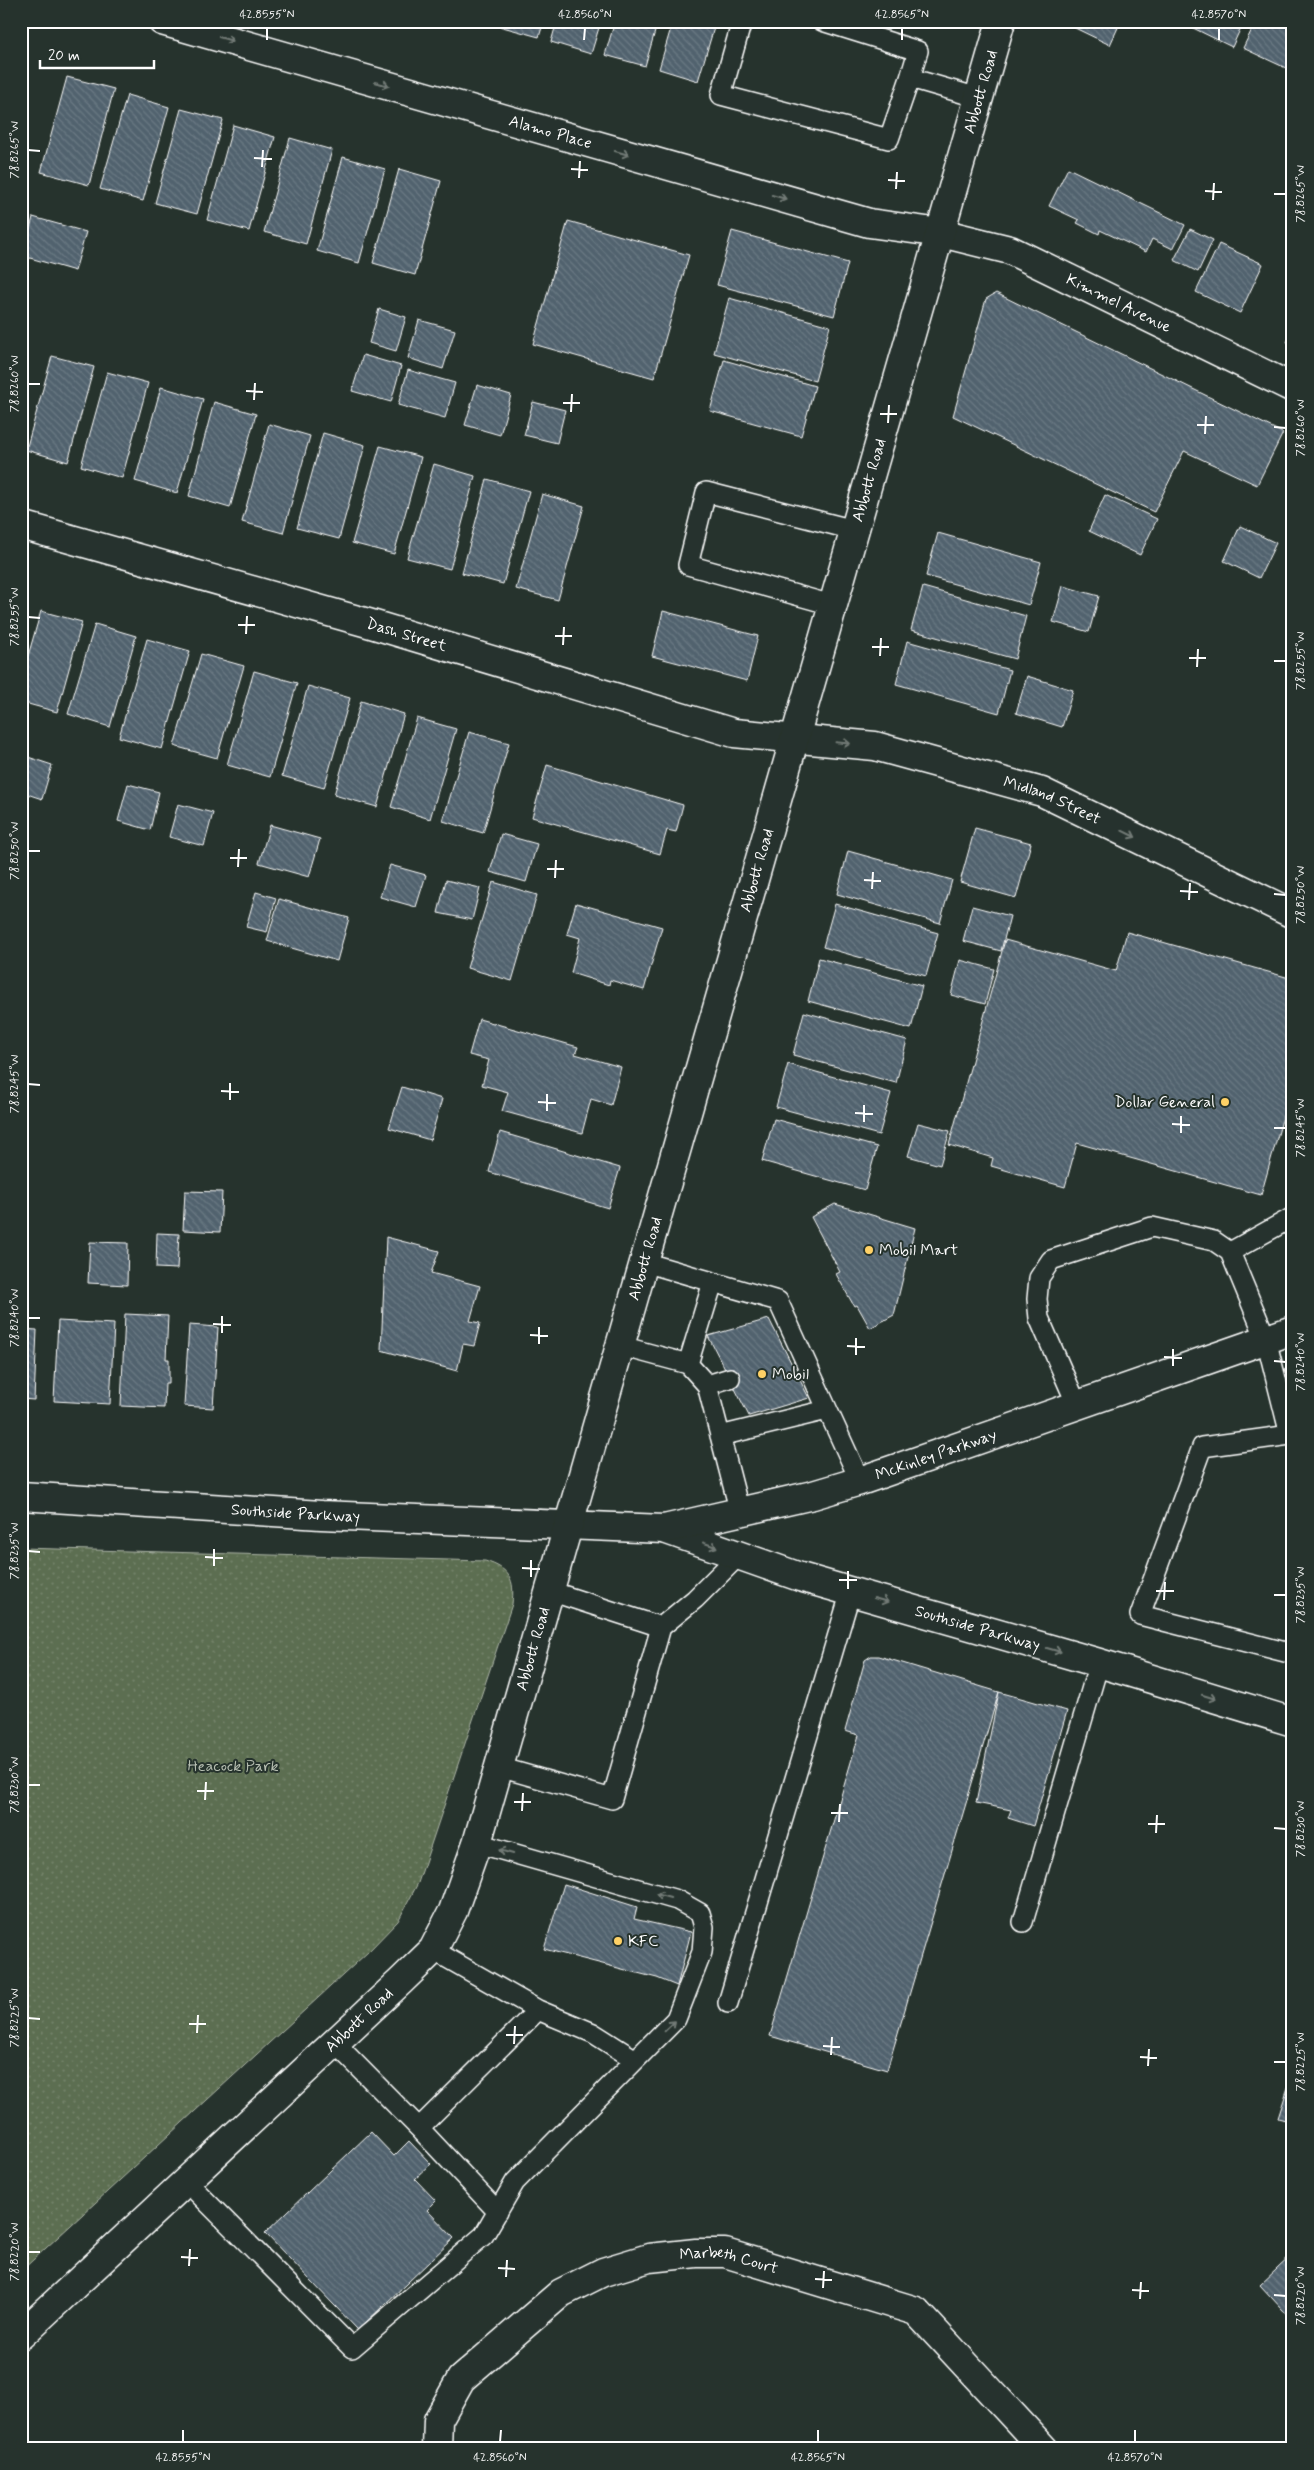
<svg xmlns="http://www.w3.org/2000/svg" width="1314" height="2470" viewBox="0 0 1314 2470" font-family="Mynerve,sans-serif">
	<style>
		.park { fill: url(#park-dots); stroke: #aeb6a8 }
		.building { fill: url(#building-back-hatch); stroke: #fff }
		.lines { fill: none; stroke-linecap: round; stroke-linejoin: round }
		.service-casing { stroke: #fff; stroke-width: 22 }
		.minor-casing { stroke: #fff; stroke-width: 31 }
		.tertiary-casing { stroke: #fff; stroke-width: 31 }
		.service { stroke: #26332d; stroke-width: 19 }
		.minor { stroke: #26332d; stroke-width: 28 }
		.tertiary { stroke: #26332d; stroke-width: 28 }
		.oneway { stroke: #727a76 }
		.ticks { fill: none; stroke: #fff; stroke-width: 2 }
		.poi-dot { fill: #ffd166; stroke: #26332d; stroke-width: 2 }
		.labels { text-anchor: middle; dominant-baseline: central; stroke-width: 4; stroke-linejoin: round; paint-order: stroke }
		.street-label { font-size: 16px; fill: #fff; stroke: #26332d }
		.poi-label { font-size: 16px; fill: #fff; stroke: #26332d; text-anchor: start }
		.park-label { font-size: 16px; fill: #b6beb1; stroke: #26332d }
		.neatline { fill: none; stroke: #fff; stroke-width: 2 }
		.ticks-label { font-size: 12px; text-anchor: middle; fill: #fff }
	</style>
	<defs>
		<pattern id="park-dots" width="8" height="8" patternUnits="userSpaceOnUse" patternTransform="scale(1.25)"><rect width="8" height="8" fill="#5c6e51"/><path d="M2 2h.1M6 6h.1" fill="none" stroke="#74846b" stroke-width="1.8" stroke-linecap="round"/></pattern>
		<pattern id="building-back-hatch" width="6" height="6" patternUnits="userSpaceOnUse" patternTransform="scale(1.25)"><rect width="6" height="6" fill="#51626e"/><path d="M-1 5l2 2M0 0l6 6M5-1l2 2" fill="none" stroke="#6b7a84"/></pattern>
	</defs>
	<rect width="100%" height="100%" fill="#26332d"/>
	<filter id="ink" filterUnits="userSpaceOnUse"><feTurbulence type="fractalNoise" baseFrequency=".02" numOctaves="2"/><feDisplacementMap in="SourceGraphic" scale="10" xChannelSelector="R" yChannelSelector="G"/><feConvolveMatrix kernelMatrix="1 2 1 2 8 2 1 2 1" color-interpolation-filters="sRGB"/></filter>
	<g filter="url(#ink)">
		<path class="park" d="M 21,1548 L 485,1561 C 510,1569 515,1579 512,1604 L 418,1883 L 398,1921 L 368,1952 L 21,2271 Z"/>
		<path class="building" d="M 500,21 L 544,21 L 539,37 L 499,26 Z
			M 557,21 L 601,21 L 591,54 L 551,42 Z
			M 615,21 L 658,21 L 645,66 L 605,55 Z
			M 673,21 L 716,21 L 698,81 L 659,69 Z
			M 1079,21 L 1121,21 L 1110,45 L 1075,28 Z
			M 1189,21 L 1244,21 L 1232,47 L 1187,25 Z
			M 1256,21 L 1293,21 L 1293,60 L 1288,69 L 1243,48 Z
			M 67,77 L 114,89 L 89,185 L 41,172 Z
			M 127,95 L 169,107 L 143,201 L 100,189 Z
			M 181,109 L 223,120 L 197,214 L 155,203 Z
			M 233,125 L 275,137 L 249,231 L 207,220 Z
			M 290,138 L 332,150 L 306,244 L 264,232 Z
			M 343,157 L 385,169 L 359,263 L 317,251 Z
			M 1068,168 L 1185,225 L 1173,249 L 1152,239 L 1146,252 L 1100,230 L 1099,234 L 1077,223 L 1079,220 L 1049,206 Z
			M 399,169 L 441,181 L 415,275 L 373,263 Z
			M 33,217 L 86,232 L 75,271 L 23,256 Z
			M 568,221 L 689,255 L 654,378 L 533,344 Z
			M 1190,229 L 1213,240 L 1198,272 L 1174,260 Z
			M 732,231 L 848,263 L 834,316 L 717,285 Z
			M 1219,244 L 1263,264 L 1240,313 L 1196,292 Z
			M 996,293 L 1283,433 L 1257,485 L 1184,451 L 1154,512 L 953,416 L 986,299 Z
			M 729,298 L 830,326 L 815,381 L 714,353 Z
			M 379,309 L 406,317 L 396,351 L 369,343 Z
			M 419,320 L 455,330 L 443,369 L 408,358 Z
			M 1293,330 L 1293,345 L 1287,342 Z
			M 363,355 L 401,366 L 391,402 L 352,391 Z
			M 52,356 L 94,367 L 68,462 L 26,450 Z
			M 724,360 L 815,386 L 801,436 L 710,411 Z
			M 408,370 L 455,383 L 445,418 L 398,405 Z
			M 107,372 L 148,383 L 122,478 L 81,466 Z
			M 477,385 L 511,395 L 500,435 L 465,425 Z
			M 161,387 L 203,399 L 177,493 L 135,481 Z
			M 214,402 L 256,414 L 230,508 L 189,496 Z
			M 533,402 L 565,410 L 557,443 L 524,435 Z
			M 269,424 L 310,436 L 283,533 L 242,522 Z
			M 323,433 L 365,445 L 339,539 L 297,528 Z
			M 380,446 L 421,457 L 394,554 L 352,543 Z
			M 434,464 L 475,476 L 450,569 L 407,558 Z
			M 487,479 L 529,491 L 503,584 L 462,573 Z
			M 542,494 L 584,506 L 558,600 L 516,589 Z
			M 1105,495 L 1157,519 L 1140,555 L 1089,531 Z
			M 1240,526 L 1276,543 L 1259,578 L 1224,561 Z
			M 938,533 L 1041,562 L 1029,605 L 926,576 Z
			M 1063,586 L 1099,596 L 1089,632 L 1053,622 Z
			M 923,587 L 1026,616 L 1015,659 L 911,630 Z
			M 41,611 L 82,622 L 57,712 L 21,702 L 21,680 Z
			M 663,611 L 758,636 L 747,681 L 652,656 Z
			M 95,624 L 136,636 L 110,727 L 68,714 Z
			M 147,639 L 190,651 L 162,749 L 119,737 Z
			M 907,641 L 1010,670 L 999,713 L 896,684 Z
			M 201,654 L 244,666 L 217,758 L 174,746 Z
			M 254,671 L 297,683 L 270,777 L 227,765 Z
			M 1027,676 L 1073,690 L 1062,727 L 1016,713 Z
			M 308,686 L 350,698 L 324,788 L 282,776 Z
			M 361,701 L 404,714 L 377,807 L 334,795 Z
			M 417,718 L 456,729 L 430,819 L 391,807 Z
			M 469,732 L 509,743 L 483,833 L 443,821 Z
			M 25,756 L 52,765 L 42,799 L 21,792 L 21,771 Z
			M 547,765 L 683,805 L 676,832 L 667,830 L 660,854 L 532,817 Z
			M 128,784 L 159,792 L 150,830 L 118,821 Z
			M 178,804 L 213,813 L 204,846 L 169,837 Z
			M 270,825 L 320,839 L 309,877 L 259,863 Z
			M 975,828 L 1031,843 L 1016,898 L 960,882 Z
			M 501,834 L 537,844 L 526,882 L 490,872 Z
			M 848,851 L 952,880 L 940,923 L 837,894 Z
			M 390,865 L 426,875 L 416,907 L 380,897 Z
			M 446,880 L 480,888 L 472,920 L 438,913 Z
			M 493,882 L 537,895 L 512,981 L 467,968 Z
			M 256,892 L 276,898 L 267,932 L 246,927 Z
			M 279,899 L 349,918 L 337,961 L 267,941 Z
			M 576,903 L 662,927 L 644,990 L 610,980 L 609,985 L 571,973 L 580,938 L 567,934 Z
			M 835,904 L 938,933 L 926,976 L 823,947 Z
			M 972,906 L 1010,916 L 1001,951 L 963,941 Z
			M 1127,932 L 1293,979 L 1293,1081 L 1261,1195 L 1077,1143 L 1065,1187 L 991,1166 L 993,1158 L 949,1145 L 1005,940 L 1116,971 Z
			M 819,958 L 922,986 L 911,1029 L 808,1001 Z
			M 960,960 L 994,969 L 985,1004 L 951,995 Z
			M 804,1012 L 907,1040 L 896,1083 L 793,1055 Z
			M 479,1019 L 578,1047 L 575,1054 L 621,1067 L 611,1105 L 591,1099 L 582,1133 L 502,1111 L 508,1092 L 482,1085 L 489,1060 L 469,1055 Z
			M 788,1064 L 891,1093 L 879,1135 L 776,1107 Z
			M 402,1087 L 442,1099 L 430,1140 L 389,1128 Z
			M 774,1119 L 877,1147 L 865,1190 L 762,1161 Z
			M 918,1123 L 950,1131 L 940,1165 L 908,1156 Z
			M 500,1132 L 620,1168 L 608,1208 L 489,1172 Z
			M 185,1191 L 222,1192 L 220,1232 L 183,1230 Z
			M 835,1204 L 915,1228 L 894,1315 L 870,1328 L 857,1305 L 854,1306 L 836,1274 L 840,1272 L 811,1217 Z
			M 157,1233 L 179,1234 L 177,1269 L 156,1268 Z
			M 386,1237 L 439,1251 L 431,1273 L 480,1286 L 470,1321 L 480,1323 L 474,1346 L 463,1344 L 457,1371 L 381,1350 Z
			M 90,1242 L 128,1243 L 127,1285 L 88,1283 Z
			M 125,1314 L 168,1316 L 166,1359 L 169,1359 L 169,1383 L 165,1383 L 164,1408 L 121,1406 Z
			M 769,1319 L 809,1398 L 749,1416 L 708,1336 Z
			M 58,1321 L 114,1324 L 110,1404 L 54,1401 Z
			M 189,1325 L 218,1327 L 213,1408 L 184,1406 Z
			M 21,1329 L 37,1330 L 34,1400 L 21,1399 Z
			M 871,1656 L 879,1656 L 999,1692 L 887,2070 L 770,2036 L 859,1735 L 845,1731 L 865,1660 Z
			M 999,1692 L 1067,1711 L 1033,1826 L 1008,1818 L 1011,1810 L 976,1803 Z
			M 564,1884 L 637,1907 L 634,1919 L 691,1932 L 677,1986 L 657,1978 L 544,1949 Z
			M 1292,2075 L 1293,2076 L 1293,2122 L 1278,2118 Z
			M 371,2132 L 394,2156 L 409,2141 L 431,2164 L 415,2179 L 436,2201 L 427,2210 L 454,2238 L 358,2330 L 265,2233 Z
			M 1293,2254 L 1293,2321 L 1260,2285 Z"/>
		<g class="lines">
			<defs>
				<path id="service" d="M 742,21 L 721,95 L 889,139 L 910,78 L 979,98
					M 822,21 L 918,51 L 910,78
					M 832,605 L 688,565 L 706,492 L 854,530
					M 1230,1252 L 1293,1217
					M 644,1262 L 778,1301 L 860,1481
					M 621,1346 L 688,1364 L 713,1282
					M 688,1364 L 707,1385 L 740,1513
					M 707,1385 L 730,1378
					M 1077,1405 L 1039,1318 L 1037,1299 L 1039,1278 L 1051,1260 L 1152,1227 L 1214,1241 L 1230,1252 L 1266,1339 L 1290,1435 L 1293,1435
					M 1290,1435 L 1202,1447 L 1140,1615 L 1293,1654
					M 720,1436 L 827,1410
					M 661,1627 L 695,1599 L 739,1555
					M 499,1767 L 612,1799 L 661,1627 L 550,1591
					M 1023,1922 L 1099,1663
					M 433,1950 L 538,2010 L 593,2033 L 634,2059
					M 728,2003 L 851,1591
					M 335,2043 L 419,2128 L 538,2010
					M 419,2128 L 498,2212
					M 186,2181 L 352,2348 L 484,2235 L 515,2182 L 676,2019 L 702,1952 L 704,1927 L 700,1913 L 677,1900 L 477,1843"/>
				<g id="minor">
					<path id="s1" d="M 162,21 L 869,223 L 941,233 L 1010,250 L 1293,388"/>
					<path id="s2" d="M 21,525 L 368,623 L 734,733 L 875,746 L 1042,792 L 1293,914"/>
					<path id="s3" d="M 664,1529 L 800,1577 L 1099,1663 L 1293,1722"/>
					<path id="s4" d="M 437,2449 L 438,2420 L 461,2379 L 561,2293 L 603,2272 L 649,2258 L 696,2253 L 725,2253 L 916,2311 L 1044,2449"/>
				</g>
				<g id="tertiary">
					<path id="s5" d="M 21,1496 L 321,1515 L 664,1529 L 813,1495 L 860,1481 L 1293,1330"/>
					<path id="s6" d="M 21,2335 L 401,1981 L 433,1950 L 453,1911 L 477,1843 L 1001,21"/>
				</g>
			</defs>
			<use href="#service" class="service-casing"/>
			<use href="#minor" class="minor-casing"/>
			<use href="#tertiary" class="tertiary-casing"/>
			<use href="#service" class="service"/>
			<use href="#minor" class="minor"/>
			<use href="#tertiary" class="tertiary"/>
		</g>
		<defs><path id="oneway-shaft" d="M-6 0H5M1.5-3L5.5 0L1.5 3" fill="none" stroke-width="1.6" stroke-linecap="round" stroke-linejoin="round" transform="scale(1.25)"/></defs>
		<g class="oneway">
			<use href="#oneway-shaft" transform="translate(226 39) rotate(16)"/>
			<use href="#oneway-shaft" transform="translate(382 84) rotate(16)"/>
			<use href="#oneway-shaft" transform="translate(622 153) rotate(16)"/>
			<use href="#oneway-shaft" transform="translate(779 197) rotate(16)"/>
			<use href="#oneway-shaft" transform="translate(843 743) rotate(5)"/>
			<use href="#oneway-shaft" transform="translate(1129 834) rotate(26)"/>
			<use href="#oneway-shaft" transform="translate(710 1545) rotate(19)"/>
			<use href="#oneway-shaft" transform="translate(881 1600) rotate(16)"/>
			<use href="#oneway-shaft" transform="translate(1054 1650) rotate(16)"/>
			<use href="#oneway-shaft" transform="translate(1209 1697) rotate(17)"/>
			<use href="#oneway-shaft" transform="translate(506 1852) rotate(-164)"/>
			<use href="#oneway-shaft" transform="translate(663 1896) rotate(-164)"/>
			<use href="#oneway-shaft" transform="translate(670 2026) rotate(-44)"/>
		</g>
	</g>
	<path class="ticks" d="M 267,40 L 267,28M 584,40 L 585,28M 902,40 L 902,28M 1219,40 L 1219,28M 28,150 L 40,151M 254,158 L 272,159M 262,167 L 263,150M 571,169 L 588,170M 579,178 L 580,161M 888,180 L 905,181M 896,189 L 897,172M 1205,191 L 1222,192M 1274,194 L 1286,194M 1213,200 L 1214,183M 28,384 L 40,384M 246,391 L 263,392M 254,400 L 255,383M 563,403 L 580,403M 571,412 L 572,394M 880,414 L 897,414M 888,423 L 889,405M 1197,425 L 1214,425M 1274,427 L 1286,428M 1205,434 L 1206,416M 28,617 L 40,618M 238,625 L 255,625M 246,634 L 247,616M 555,636 L 572,636M 563,645 L 564,627M 872,647 L 889,647M 880,656 L 881,638M 1189,658 L 1206,658M 1274,661 L 1286,661M 1197,667 L 1198,649M 28,851 L 40,851M 230,858 L 247,858M 238,867 L 239,849M 547,869 L 564,869M 555,878 L 556,860M 864,880 L 881,881M 872,889 L 873,872M 1180,891 L 1198,892M 1274,894 L 1286,895M 1189,900 L 1190,883M 28,1084 L 40,1085M 221,1091 L 239,1092M 230,1100 L 230,1083M 538,1102 L 556,1103M 547,1111 L 547,1094M 855,1113 L 873,1114M 864,1122 L 864,1105M 1172,1124 L 1190,1125M 1274,1128 L 1286,1128M 1181,1133 L 1181,1116M 28,1318 L 40,1318M 213,1324 L 231,1325M 222,1333 L 222,1316M 530,1335 L 548,1336M 539,1344 L 539,1327M 847,1346 L 865,1347M 856,1355 L 856,1338M 1164,1357 L 1182,1358M 1274,1361 L 1286,1362M 1173,1366 L 1173,1349M 28,1551 L 40,1552M 205,1557 L 223,1558M 214,1566 L 214,1549M 522,1568 L 540,1569M 531,1577 L 531,1560M 839,1580 L 857,1580M 848,1589 L 848,1571M 1156,1591 L 1174,1591M 1274,1595 L 1286,1595M 1164,1600 L 1165,1582M 28,1785 L 40,1785M 197,1791 L 214,1791M 205,1800 L 206,1782M 514,1802 L 531,1802M 522,1811 L 523,1793M 831,1813 L 848,1813M 839,1822 L 840,1804M 1148,1824 L 1165,1824M 1274,1828 L 1286,1829M 1156,1833 L 1157,1815M 28,2018 L 40,2019M 189,2024 L 206,2024M 197,2033 L 198,2015M 506,2035 L 523,2035M 514,2044 L 515,2026M 823,2046 L 840,2047M 831,2055 L 832,2037M 1140,2057 L 1157,2058M 1274,2062 L 1286,2062M 1148,2066 L 1149,2049M 28,2252 L 40,2252M 181,2257 L 198,2258M 189,2266 L 190,2249M 498,2268 L 515,2269M 506,2277 L 507,2260M 815,2279 L 832,2280M 823,2288 L 824,2271M 1132,2290 L 1149,2291M 1274,2295 L 1286,2296M 1140,2299 L 1141,2282M 183,2442 L 183,2430M 500,2442 L 501,2430M 818,2442 L 818,2430M 1135,2442 L 1135,2430"/>
	<g class="poi-dot">
		<circle cx="1225" cy="1102" r="5"/>
		<circle cx="869" cy="1250" r="5"/>
		<circle cx="762" cy="1374" r="5"/>
		<circle cx="618" cy="1941" r="5"/>
	</g>
	<g class="labels">
		<g class="street-label">
			<text stroke="none"><textPath href="#s6" startOffset="2502">Abbott Road</textPath></text>
			<text stroke="none"><textPath href="#s1" startOffset="404">Alamo Place</textPath></text>
			<text stroke="none"><textPath href="#s1" startOffset="1000">Kimmel Avenue</textPath></text>
			<text stroke="none"><textPath href="#s6" startOffset="2098">Abbott Road</textPath></text>
			<text stroke="none"><textPath href="#s2" startOffset="401">Dash Street</textPath></text>
			<text stroke="none"><textPath href="#s2" startOffset="1070">Midland Street</textPath></text>
			<text stroke="none"><textPath href="#s6" startOffset="1692">Abbott Road</textPath></text>
			<text stroke="none"><textPath href="#s6" startOffset="1288">Abbott Road</textPath></text>
			<text stroke="none"><textPath href="#s5" startOffset="926">McKinley Parkway</textPath></text>
			<text stroke="none"><textPath href="#s5" startOffset="275">Southside Parkway</textPath></text>
			<text stroke="none"><textPath href="#s3" startOffset="329">Southside Parkway</textPath></text>
			<text stroke="none"><textPath href="#s6" startOffset="882">Abbott Road</textPath></text>
			<text stroke="none"><textPath href="#s6" startOffset="462">Abbott Road</textPath></text>
			<text stroke="none"><textPath href="#s4" startOffset="384">Marbeth Court</textPath></text>
		</g>
		<g class="poi-label">
			<text x="1215" y="1102" text-anchor="end">Dollar General</text>
			<text x="879" y="1250">Mobil Mart</text>
			<text x="772" y="1374">Mobil</text>
			<text x="628" y="1941">KFC</text>
		</g>
		<g class="park-label">
			<text x="233" y="1766">Heacock Park</text>
		</g>
	</g>
	<rect width="1314" height="2470" fill="none" stroke="#26332d" stroke-width="55"/>
	<path d="M40 60v8h114v-8" fill="none" stroke="#ffffff" stroke-width="2.5"/>
	<text x="48" y="60" font-size="15" fill="#ffffff" stroke="#26332d" stroke-width="4" paint-order="stroke">20 m</text>
	<rect x="28" y="28" width="1258" height="2414" class="neatline"/>
	<g class="ticks-label">
		<text x="267" y="18">42.8555°N</text>
		<text x="585" y="18">42.8560°N</text>
		<text x="902" y="18">42.8565°N</text>
		<text x="1219" y="18">42.8570°N</text>
		<text transform="translate(14 150) rotate(-90)" y="4">78.8265°W</text>
		<text transform="translate(1300 194) rotate(-90)" y="4">78.8265°W</text>
		<text transform="translate(14 384) rotate(-90)" y="4">78.8260°W</text>
		<text transform="translate(1300 428) rotate(-90)" y="4">78.8260°W</text>
		<text transform="translate(14 617) rotate(-90)" y="4">78.8255°W</text>
		<text transform="translate(1300 661) rotate(-90)" y="4">78.8255°W</text>
		<text transform="translate(14 851) rotate(-90)" y="4">78.8250°W</text>
		<text transform="translate(1300 895) rotate(-90)" y="4">78.8250°W</text>
		<text transform="translate(14 1084) rotate(-90)" y="4">78.8245°W</text>
		<text transform="translate(1300 1128) rotate(-90)" y="4">78.8245°W</text>
		<text transform="translate(14 1318) rotate(-90)" y="4">78.8240°W</text>
		<text transform="translate(1300 1362) rotate(-90)" y="4">78.8240°W</text>
		<text transform="translate(14 1551) rotate(-90)" y="4">78.8235°W</text>
		<text transform="translate(1300 1595) rotate(-90)" y="4">78.8235°W</text>
		<text transform="translate(14 1785) rotate(-90)" y="4">78.8230°W</text>
		<text transform="translate(1300 1829) rotate(-90)" y="4">78.8230°W</text>
		<text transform="translate(14 2018) rotate(-90)" y="4">78.8225°W</text>
		<text transform="translate(1300 2062) rotate(-90)" y="4">78.8225°W</text>
		<text transform="translate(14 2252) rotate(-90)" y="4">78.8220°W</text>
		<text transform="translate(1300 2296) rotate(-90)" y="4">78.8220°W</text>
		<text x="183" y="2461">42.8555°N</text>
		<text x="500" y="2461">42.8560°N</text>
		<text x="818" y="2461">42.8565°N</text>
		<text x="1135" y="2461">42.8570°N</text>
	</g>
</svg>
